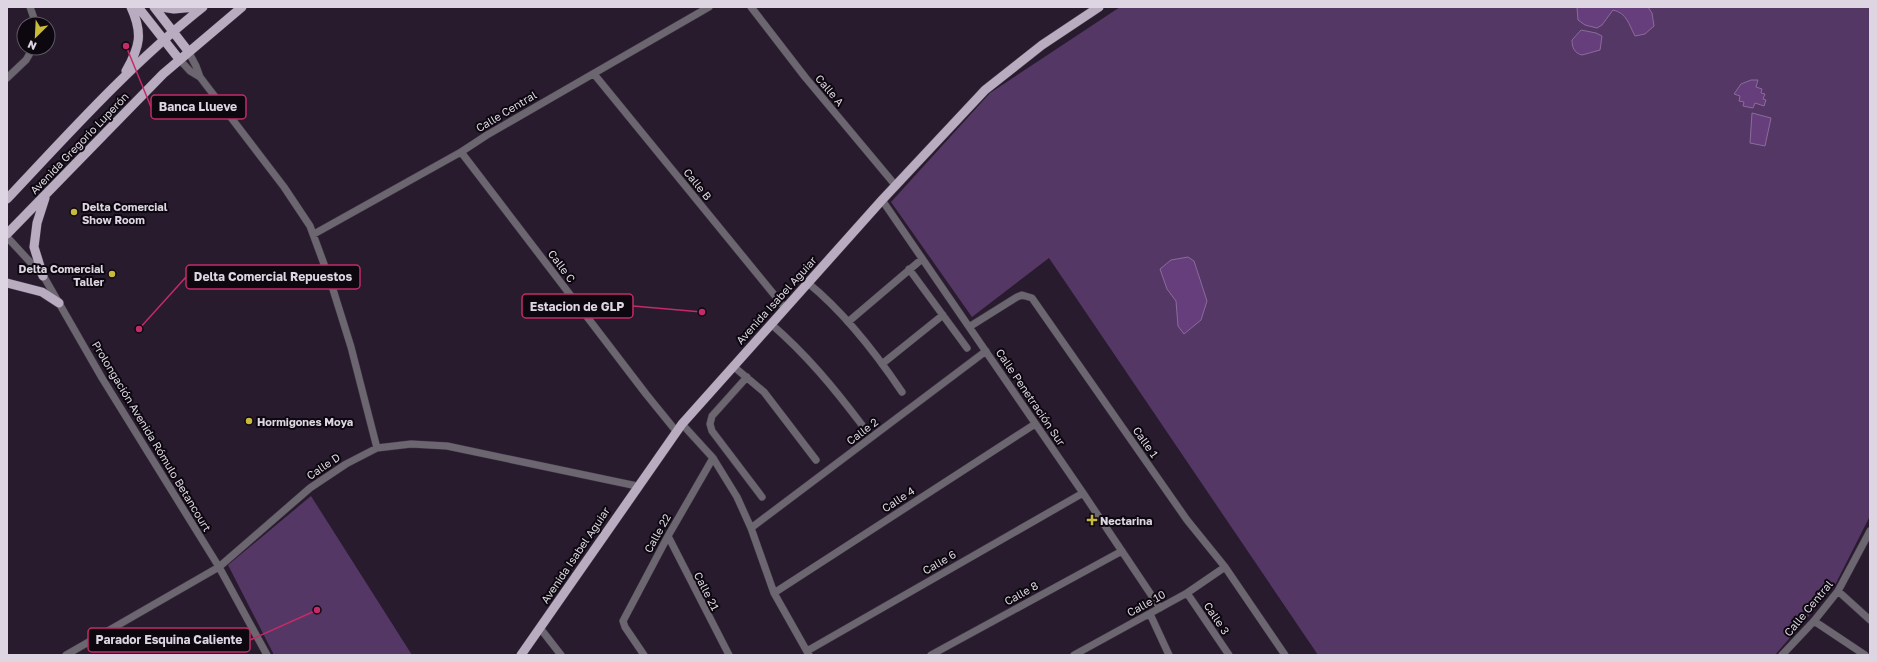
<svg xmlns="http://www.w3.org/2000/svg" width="1877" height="662" viewBox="0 0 1877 662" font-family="'Golos Text',sans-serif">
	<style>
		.green { fill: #543764 }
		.water { fill: #673e7c; stroke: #8a6c9b }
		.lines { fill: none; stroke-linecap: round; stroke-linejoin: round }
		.minor-casing { stroke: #403546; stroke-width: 8 }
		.major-casing { stroke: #403546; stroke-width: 10 }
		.minor { stroke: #6c6670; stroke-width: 7 }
		.major { stroke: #b9acc0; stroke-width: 9 }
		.poi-dot { fill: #c8bb3b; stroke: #0d0810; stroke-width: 1.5 }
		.labels { text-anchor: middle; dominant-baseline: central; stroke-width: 4; stroke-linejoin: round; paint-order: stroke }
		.street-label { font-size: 11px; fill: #ddd6e2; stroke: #0d0810 }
		.poi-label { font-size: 11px; font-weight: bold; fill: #ddd6e2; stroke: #0d0810; text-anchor: start }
		.leader { fill: none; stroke: #c52b68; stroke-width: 1.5 }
		.callout-dot { fill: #c52b68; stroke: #0d0810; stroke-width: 1.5 }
		.callout { fill: #0d0810; stroke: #c52b68; stroke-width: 1.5 }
		.callout-label { font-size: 12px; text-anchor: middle; font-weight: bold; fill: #ddd6e2 }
	</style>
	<rect width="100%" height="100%" fill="#271b2d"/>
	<path class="green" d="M 1120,7 L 1870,7 L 1870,516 L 1834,587 L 1775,655 L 1318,655 L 1049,258 L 972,317 L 891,202 L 990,93 Z
		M 311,496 L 412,655 L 274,655 L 228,565 Z"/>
	<path class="water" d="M 1577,7 L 1648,7 L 1652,13 L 1654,26 L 1645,34 L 1635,36 C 1629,25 1627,13 1613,10 L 1602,25 L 1597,28 L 1585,25 L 1578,20 Z
		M 1581,30 L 1596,33 L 1602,36 L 1600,50 L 1582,55 C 1574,53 1572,47 1572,40 Z
		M 1751,80 L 1758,80 L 1756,87 L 1762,89 L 1761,93 L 1765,94 L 1763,99 L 1766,100 L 1764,106 L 1755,103 L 1753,108 L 1743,106 L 1744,102 L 1739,101 L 1740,96 L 1734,94 L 1741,84 Z
		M 1752,113 L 1771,118 L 1765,146 L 1750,143 Z
		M 1188,257 L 1194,261 L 1207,301 L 1201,320 L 1184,334 L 1178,326 L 1176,301 L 1167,289 L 1160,269 L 1171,260 Z"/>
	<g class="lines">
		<defs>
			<path id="minor" d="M 30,7 L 36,24
				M 751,7 L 805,77 L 896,186
				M 188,51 L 196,66 L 200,77 L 284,187 L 310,226 L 331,283 L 351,347 L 377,448
				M 179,59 L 190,71 L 200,77
				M 594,74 L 785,308
				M 7,78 L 26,60 L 33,48
				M 461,152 L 646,394 L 676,431
				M 882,200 L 1083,493 L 1160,608
				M 314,234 L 461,152 L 487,135 L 709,7
				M 7,237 L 44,277 L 102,378 L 219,567 L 267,655
				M 909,269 L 967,348
				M 808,283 C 845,313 875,352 902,392
				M 848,322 L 922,259
				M 771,324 C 806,354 834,388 862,425
				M 969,327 L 1017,297 L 1022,295 L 1032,298 L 1187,520 L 1225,567 L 1285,655
				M 882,364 L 943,315
				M 733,366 L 764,392 L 816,460
				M 747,377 L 712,416 L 710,424 L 712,431 L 762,497
				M 682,424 L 713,458 L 737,497 L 751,528 L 774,593 L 809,655
				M 751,528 L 986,351
				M 668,536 L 729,655
				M 1838,591 L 1870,620
				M 774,593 L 1035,424
				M 1187,593 L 1229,655
				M 1150,614 L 1169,655
				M 1814,621 L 1865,655
				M 540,628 L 561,655
				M 807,651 L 1083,493
				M 66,655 L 219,567 L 310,488 L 346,464 L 377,448 L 411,444 L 447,446 L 637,486
				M 644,655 L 625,627 L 623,621 L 668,536 L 713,458
				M 931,655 L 1122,551
				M 1074,655 L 1187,593 L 1225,567
				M 1782,655 L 1814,621 L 1838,591 L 1870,531"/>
			<path id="major" d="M 138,7 L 179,59
				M 154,7 L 188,51
				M 161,7 L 174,9 L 196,7
				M 126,71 C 140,47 143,33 131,7
				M 7,199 C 70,132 131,64 203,7
				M 7,234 L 163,74 L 242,7
				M 43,276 L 34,247 L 37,223 L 45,198
				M 7,283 L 42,292 L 59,303
				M 521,655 L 682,424 L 882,200 L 985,90 L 1042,45 L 1099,7"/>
		</defs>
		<use href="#minor" class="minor-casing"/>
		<use href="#major" class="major-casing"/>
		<use href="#minor" class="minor"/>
		<use href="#major" class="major"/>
	</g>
	<g class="poi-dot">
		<circle cx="74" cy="212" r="4"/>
		<circle cx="112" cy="274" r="4"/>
		<circle cx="249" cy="421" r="4"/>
		<path d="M1090 514h4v4h4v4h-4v4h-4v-4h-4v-4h4z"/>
	</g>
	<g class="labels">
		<g class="street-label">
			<text transform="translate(830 90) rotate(50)">Calle A</text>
			<text transform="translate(506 111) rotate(-31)">Calle Central</text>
			<text transform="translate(79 143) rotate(-46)">Avenida Gregorio Luperón</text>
			<text transform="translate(698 184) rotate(51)">Calle B</text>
			<text transform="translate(562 266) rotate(53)">Calle C</text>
			<text transform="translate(776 300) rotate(-48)">Avenida Isabel Aguiar</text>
			<text transform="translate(1031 397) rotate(56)">Calle Penetración Sur</text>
			<text transform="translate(862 431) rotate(-37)">Calle 2</text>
			<text transform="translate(152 436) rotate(59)">Prolongación Avenida Rómulo Betancourt</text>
			<text transform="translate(1146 442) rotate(55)">Calle 1</text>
			<text transform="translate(323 466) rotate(-34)">Calle D</text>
			<text transform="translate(898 499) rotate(-33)">Calle 4</text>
			<text transform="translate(657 533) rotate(-61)">Calle 22</text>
			<text transform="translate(575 555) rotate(-56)">Avenida Isabel Aguiar</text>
			<text transform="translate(939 562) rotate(-30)">Calle 6</text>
			<text transform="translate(707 591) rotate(63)">Calle 21</text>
			<text transform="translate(1021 593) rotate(-29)">Calle 8</text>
			<text transform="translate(1146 603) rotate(-29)">Calle 10</text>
			<text transform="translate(1808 608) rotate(-50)">Calle Central</text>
			<text transform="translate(1217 618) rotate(56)">Calle 3</text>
		</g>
		<g class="poi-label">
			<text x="82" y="206">Delta Comercial<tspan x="82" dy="13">Show Room</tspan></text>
			<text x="104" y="268" text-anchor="end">Delta Comercial<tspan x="104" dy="13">Taller</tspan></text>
			<text x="257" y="421">Hormigones Moya</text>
			<text x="1100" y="520">Nectarina</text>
		</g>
	</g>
	<path class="leader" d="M126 46L151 107M139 329L186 277M702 312L633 306M317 610L250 640"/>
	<g class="callout-dot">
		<circle cx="126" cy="46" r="4"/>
		<circle cx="139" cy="329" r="4"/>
		<circle cx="702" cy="312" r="4"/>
		<circle cx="317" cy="610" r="4"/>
	</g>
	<g class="callout">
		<rect x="151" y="95" width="95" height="24" rx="4"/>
		<rect x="186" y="265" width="174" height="24" rx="4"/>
		<rect x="522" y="294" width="111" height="24" rx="4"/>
		<rect x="88" y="628" width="162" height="24" rx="4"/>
	</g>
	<g class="callout-label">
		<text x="198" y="111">Banca Llueve</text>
		<text x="273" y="281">Delta Comercial Repuestos</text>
		<text x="577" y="311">Estacion de GLP</text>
		<text x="169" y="644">Parador Esquina Caliente</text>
	</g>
	<rect width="1877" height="662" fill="none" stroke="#ddd6e2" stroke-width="16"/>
	<g transform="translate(36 36) rotate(204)"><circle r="19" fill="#0d0810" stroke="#605a64"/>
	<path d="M0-3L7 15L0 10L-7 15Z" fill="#c8bb3b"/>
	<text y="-6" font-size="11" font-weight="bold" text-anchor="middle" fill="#ddd6e2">N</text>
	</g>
</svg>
